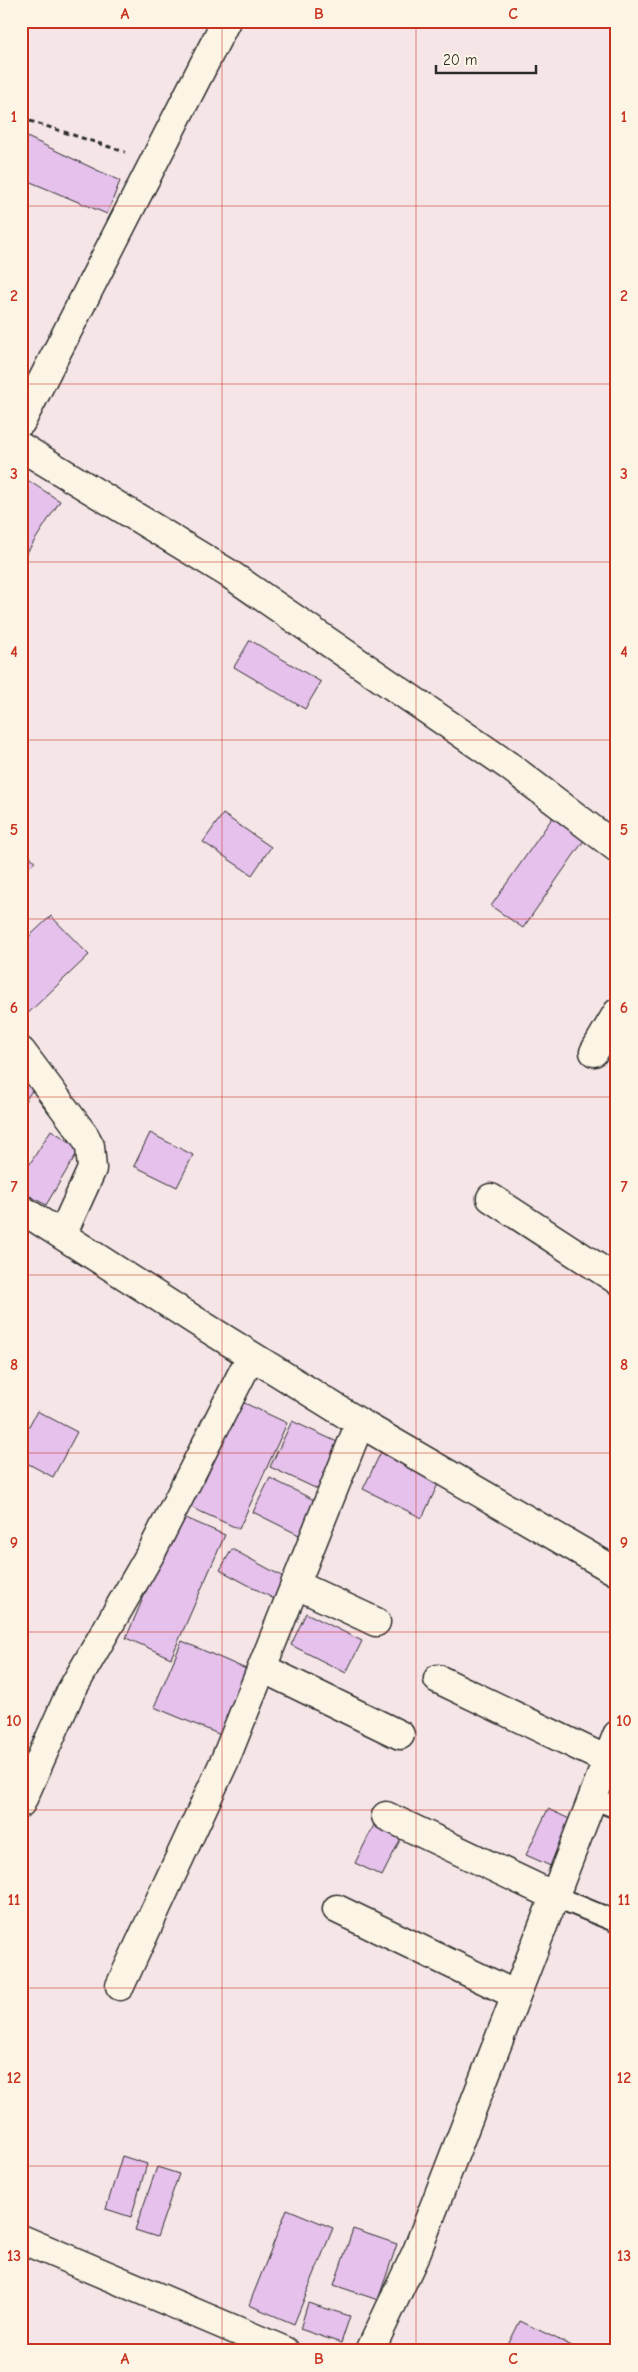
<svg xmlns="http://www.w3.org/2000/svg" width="638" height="2372" viewBox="0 0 638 2372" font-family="'Comic Neue',sans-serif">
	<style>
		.building { fill: #e5c1ec; stroke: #2b2b2b }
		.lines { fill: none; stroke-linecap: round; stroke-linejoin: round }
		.service-casing { stroke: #2b2b2b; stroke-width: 24 }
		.minor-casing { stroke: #2b2b2b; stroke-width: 31 }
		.path { stroke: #2b2b2b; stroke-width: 3; stroke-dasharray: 5 4; stroke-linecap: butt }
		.service { stroke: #fcf5e5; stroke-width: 20 }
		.minor { stroke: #fcf5e5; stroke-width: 28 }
		.grid { fill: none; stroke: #c8321e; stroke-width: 1; stroke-opacity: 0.55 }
		.neatline { fill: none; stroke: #c8321e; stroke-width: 2 }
		.grid-label { font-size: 16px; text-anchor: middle; font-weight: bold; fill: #c8321e }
	</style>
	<rect width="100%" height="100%" fill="#f5e5e7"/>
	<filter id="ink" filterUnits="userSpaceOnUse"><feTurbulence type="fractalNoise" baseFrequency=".02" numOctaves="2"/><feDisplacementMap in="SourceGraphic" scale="10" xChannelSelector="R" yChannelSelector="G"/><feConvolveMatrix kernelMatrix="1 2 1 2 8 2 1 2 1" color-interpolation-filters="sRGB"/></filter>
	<g filter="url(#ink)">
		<path class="building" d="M 27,137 L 120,181 L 107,214 L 21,178 L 21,148 Z
			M 21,476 L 60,501 L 21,562 Z
			M 250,640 L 321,682 L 305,709 L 234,667 Z
			M 223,814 L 271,847 L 252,875 L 203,842 Z
			M 555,814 L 587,836 L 523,928 L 491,906 Z
			M 21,845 L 35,862 L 21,873 Z
			M 51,916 L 89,955 L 21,1020 L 21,944 Z
			M 21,1073 L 37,1083 L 21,1107 Z
			M 51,1130 L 80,1148 L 46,1205 L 21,1191 L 21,1178 Z
			M 150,1133 L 193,1155 L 177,1187 L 134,1166 Z
			M 236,1399 L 287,1423 L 239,1529 L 188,1506 L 199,1481 L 204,1483 L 232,1420 Z
			M 37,1411 L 77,1432 L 53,1477 L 21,1460 L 21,1441 Z
			M 292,1421 L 348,1447 L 326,1493 L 270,1467 Z
			M 381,1452 L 440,1480 L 422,1518 L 363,1489 Z
			M 270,1478 L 318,1502 L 301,1536 L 253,1512 Z
			M 179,1515 L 225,1535 L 171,1658 L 126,1638 Z
			M 232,1549 L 289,1580 L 278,1601 L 220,1570 Z
			M 306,1613 L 362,1641 L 346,1673 L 291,1645 Z
			M 182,1641 L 255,1673 L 228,1738 L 154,1707 Z
			M 548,1809 L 576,1822 L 555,1868 L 526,1855 Z
			M 375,1823 L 402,1836 L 382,1876 L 355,1863 Z
			M 122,2156 L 147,2164 L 131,2217 L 106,2209 Z
			M 157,2167 L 179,2174 L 157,2237 L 135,2230 Z
			M 287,2209 L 333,2228 L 294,2324 L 249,2305 Z
			M 353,2229 L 397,2244 L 378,2300 L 334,2285 Z
			M 308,2303 L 350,2316 L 341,2343 L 300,2329 Z
			M 520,2321 L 572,2346 L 569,2351 L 505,2351 Z"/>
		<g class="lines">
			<defs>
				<path id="service" d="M 592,1798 L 617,1808
					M 554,1896 L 617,1922"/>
				<path id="minor" d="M 21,422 L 226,21
					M 21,447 L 228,573 L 509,766 L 617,848
					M 21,1051 L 84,1135 L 90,1146 L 92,1169 L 62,1235
					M 594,1052 L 617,1013
					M 491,1198 L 617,1280
					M 21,1209 L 199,1323 L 360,1423 L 617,1572
					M 295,1584 L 376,1622
					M 262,1668 L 400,1735
					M 438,1679 L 607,1760
					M 21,1803 L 71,1691 L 152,1551 L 251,1356
					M 386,1816 L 554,1896
					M 337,1909 L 516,1995
					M 120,1986 L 225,1760 L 360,1423
					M 21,2239 L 285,2351
					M 370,2351 L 417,2251 L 617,1735"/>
			</defs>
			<use href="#service" class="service-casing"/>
			<use href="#minor" class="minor-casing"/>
			<path class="path" d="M 21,118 L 125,152"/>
			<use href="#service" class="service"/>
			<use href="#minor" class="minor"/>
		</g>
	</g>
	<path class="grid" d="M 222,21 L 222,2351M 416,21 L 416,2351M 21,206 L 617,206M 21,384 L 617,384M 21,562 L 617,562M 21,740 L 617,740M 21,919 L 617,919M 21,1097 L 617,1097M 21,1275 L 617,1275M 21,1453 L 617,1453M 21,1632 L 617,1632M 21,1810 L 617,1810M 21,1988 L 617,1988M 21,2166 L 617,2166"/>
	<rect width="638" height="2372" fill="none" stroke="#fcf5e5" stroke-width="55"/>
	<path d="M436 65v8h100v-8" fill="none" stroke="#2b2b2b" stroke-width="2.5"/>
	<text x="443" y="65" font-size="15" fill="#2b2b2b" stroke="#fcf5e5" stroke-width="4" paint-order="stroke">20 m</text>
	<rect x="28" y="28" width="582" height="2316" class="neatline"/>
	<g class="grid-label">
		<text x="125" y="19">A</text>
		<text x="319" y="19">B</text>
		<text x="513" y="19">C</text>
		<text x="14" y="122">1</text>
		<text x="624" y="122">1</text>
		<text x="14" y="301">2</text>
		<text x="624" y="301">2</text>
		<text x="14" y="479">3</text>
		<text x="624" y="479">3</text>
		<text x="14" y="657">4</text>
		<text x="624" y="657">4</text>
		<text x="14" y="835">5</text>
		<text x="624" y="835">5</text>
		<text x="14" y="1013">6</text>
		<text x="624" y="1013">6</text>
		<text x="14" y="1192">7</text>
		<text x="624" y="1192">7</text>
		<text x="14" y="1370">8</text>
		<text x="624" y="1370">8</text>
		<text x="14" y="1548">9</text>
		<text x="624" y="1548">9</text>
		<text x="14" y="1726">10</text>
		<text x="624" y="1726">10</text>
		<text x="14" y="1905">11</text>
		<text x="624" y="1905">11</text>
		<text x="14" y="2083">12</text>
		<text x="624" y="2083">12</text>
		<text x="14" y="2261">13</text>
		<text x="624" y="2261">13</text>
		<text x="125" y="2364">A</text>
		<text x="319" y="2364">B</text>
		<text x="513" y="2364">C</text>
	</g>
</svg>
